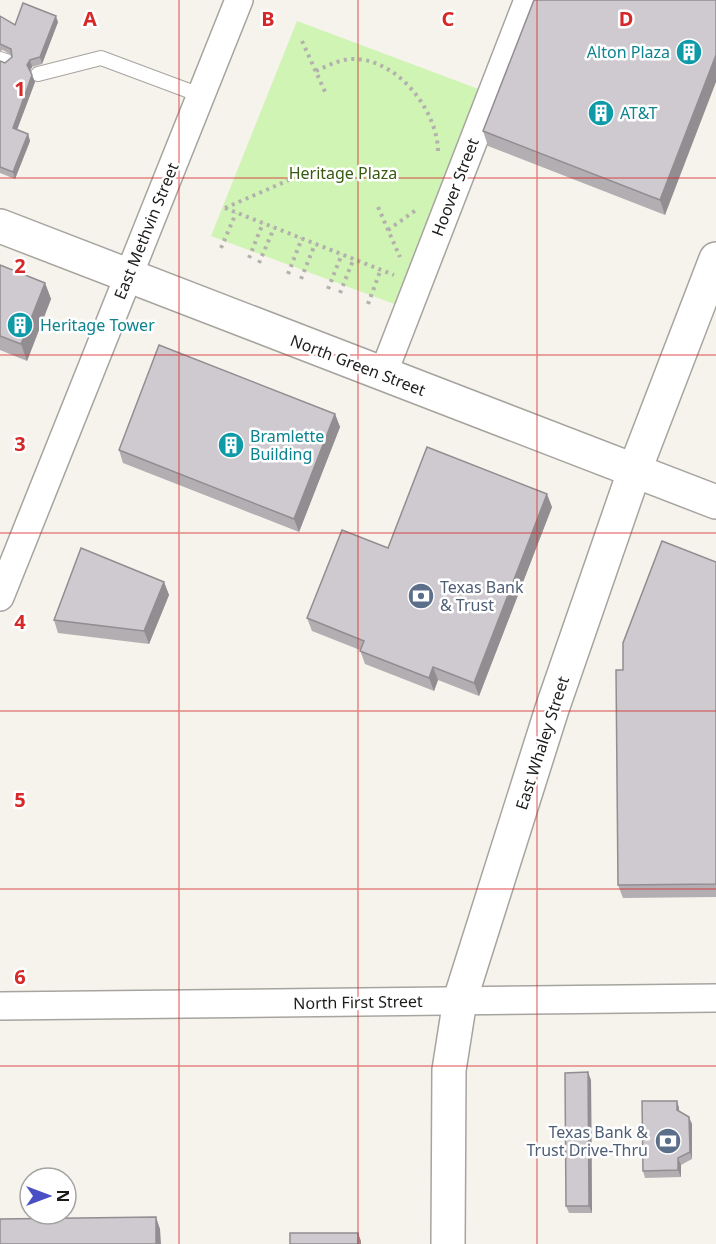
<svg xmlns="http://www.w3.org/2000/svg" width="716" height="1244" viewBox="0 0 716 1244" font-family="'Noto Sans',sans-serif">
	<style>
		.green { fill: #cff4b4 }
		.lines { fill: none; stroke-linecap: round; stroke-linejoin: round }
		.service-casing { stroke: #a6a49e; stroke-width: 16 }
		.minor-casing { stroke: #a6a49e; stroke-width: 30 }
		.tertiary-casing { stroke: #a6a49e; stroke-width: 36 }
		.path { stroke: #b4b1ad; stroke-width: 4; stroke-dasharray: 3 4.5; stroke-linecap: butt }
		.service { stroke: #fff; stroke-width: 14 }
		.minor { stroke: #fff; stroke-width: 27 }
		.tertiary { stroke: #fff; stroke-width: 33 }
		.wall { fill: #b2aeb2 }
		.shaded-wall { fill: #918d91 }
		.building { fill: #cfcacf; stroke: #918d91; stroke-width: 1.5 }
		.grid { fill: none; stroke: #d62828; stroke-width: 1.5; stroke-opacity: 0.55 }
		.labels { text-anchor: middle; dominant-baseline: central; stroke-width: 5; stroke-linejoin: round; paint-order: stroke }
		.culture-label { font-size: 16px; fill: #0d838f; stroke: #fff; text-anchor: start }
		.park-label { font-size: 16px; fill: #365a11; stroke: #fff }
		.street-label { font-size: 16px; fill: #1d1c1a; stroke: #fff }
		.service-label { font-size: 16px; fill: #4e5e75; stroke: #fff; text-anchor: start }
		.grid-label { font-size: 20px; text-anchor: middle; font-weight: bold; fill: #d62828; stroke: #fff; stroke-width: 5; stroke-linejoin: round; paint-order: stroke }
	</style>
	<rect width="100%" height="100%" fill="#f6f3ed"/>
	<path class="green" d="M 297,21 L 481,90 L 397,305 L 211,236 Z"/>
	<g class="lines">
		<defs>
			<path id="service" d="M 0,59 L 6,61
				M 38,74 L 101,58 L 200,95"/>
			<path id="minor" d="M 383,374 L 528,0
				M 0,597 L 239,0
				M 0,1006 L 716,998"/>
			<path id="tertiary" d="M 0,226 L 716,502
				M 448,1244 L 449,1070 L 460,1000 L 552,709 L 634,472 L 716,259"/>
		</defs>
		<use href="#service" class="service-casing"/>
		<use href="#minor" class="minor-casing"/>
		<use href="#tertiary" class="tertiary-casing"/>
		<path class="path" d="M 302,41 L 326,94
			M 316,71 C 327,66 338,60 351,59 C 396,57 438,110 438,152
			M 378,207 L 400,257
			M 225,208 L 394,275
			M 225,208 L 289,180
			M 388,230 L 416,210
			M 221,248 L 236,213
			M 249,258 L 263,223
			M 259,263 L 274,228
			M 288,274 L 302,238
			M 301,279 L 315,244
			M 328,289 L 342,254
			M 340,293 L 354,258
			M 368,304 L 381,269"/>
		<use href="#service" class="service"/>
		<use href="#minor" class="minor"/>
		<use href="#tertiary" class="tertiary"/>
	</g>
	<path class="wall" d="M 716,0 L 665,215 L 488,146 L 483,131 Z
		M 0,16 L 15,25 L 58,22 L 42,64 L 32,67 L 30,71 L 35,82 L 17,130 L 28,134 L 30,141 L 15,179 L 0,173 L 0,61 L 5,63 L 12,57 L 11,55 L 3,50 L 0,51 Z
		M 0,265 L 45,283 L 51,299 L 27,361 L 0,350 Z
		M 335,414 L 340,427 L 299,532 L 123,463 L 119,450 Z
		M 552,507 L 479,696 L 438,680 L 434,691 L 365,664 L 360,650 L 312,631 L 307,618 L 388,548 Z
		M 716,562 L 716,897 L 623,898 L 618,885 Z
		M 164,582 L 169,595 L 149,644 L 58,633 L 54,620 Z
		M 591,1080 L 592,1213 L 569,1213 L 566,1206 Z
		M 677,1101 L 679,1108 L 679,1111 L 692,1124 L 692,1159 L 681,1165 L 681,1177 L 645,1178 L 643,1171 Z"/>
	<path class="shaded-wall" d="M 56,16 L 58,22 L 42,64 L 40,57 Z
		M 716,55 L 716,82 L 665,215 L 660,200 Z
		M 30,60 L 32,67 L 29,72 L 27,65 Z
		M 32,75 L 35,82 L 15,135 L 13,128 Z
		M 28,134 L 30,141 L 15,179 L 13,172 Z
		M 45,283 L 51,299 L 27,361 L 21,344 Z
		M 335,414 L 340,427 L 299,532 L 294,519 Z
		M 547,494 L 552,507 L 479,696 L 474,683 Z
		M 164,582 L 169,595 L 149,644 L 144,631 Z
		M 433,667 L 438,680 L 434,691 L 429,678 Z
		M 588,1072 L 591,1080 L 592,1213 L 589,1206 Z
		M 677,1101 L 679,1108 L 679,1117 L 677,1110 Z
		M 689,1117 L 692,1124 L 692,1159 L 690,1152 Z
		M 678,1158 L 681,1165 L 681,1177 L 678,1170 Z
		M 156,1217 L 160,1229 L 161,1244 L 156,1244 Z
		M 358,1233 L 361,1241 L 361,1244 L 358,1244 Z"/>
	<path class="building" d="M 534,0 L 716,0 L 716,55 L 660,200 L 483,131 Z
		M 23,3 L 56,16 L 40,57 L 30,60 L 27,65 L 32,75 L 13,128 L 28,134 L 13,172 L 0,167 L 0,61 L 5,63 L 12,57 L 11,49 L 0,44 L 0,16 L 15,25 Z
		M 0,265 L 45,283 L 21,344 L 0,336 Z
		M 159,345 L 335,414 L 294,519 L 119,450 Z
		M 427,447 L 547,494 L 474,683 L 433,667 L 429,678 L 360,651 L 364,641 L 307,618 L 342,530 L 388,548 Z
		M 662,541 L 716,562 L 716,884 L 618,885 L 616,670 L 623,670 L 623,643 Z
		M 81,548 L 164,582 L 144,631 L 54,620 Z
		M 588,1072 L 589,1206 L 566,1206 L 565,1073 Z
		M 642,1101 L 677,1101 L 677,1110 L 689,1117 L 690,1152 L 678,1158 L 678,1170 L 643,1171 Z
		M 156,1217 L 156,1244 L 0,1244 L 0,1219 Z
		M 290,1233 L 358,1233 L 358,1244 L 290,1244 Z"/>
	<path class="grid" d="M 179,0 L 179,1244M 358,0 L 358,1244M 537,0 L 537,1244M 0,178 L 716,178M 0,355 L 716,355M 0,533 L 716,533M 0,711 L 716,711M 0,889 L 716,889M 0,1066 L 716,1066"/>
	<defs>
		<symbol id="building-disc" viewBox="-11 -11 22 22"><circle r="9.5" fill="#0f9aa8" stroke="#fff"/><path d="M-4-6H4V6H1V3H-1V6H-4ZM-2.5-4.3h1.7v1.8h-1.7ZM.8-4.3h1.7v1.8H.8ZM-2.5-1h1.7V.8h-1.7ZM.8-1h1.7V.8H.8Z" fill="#fff"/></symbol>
		<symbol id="bank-disc" viewBox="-11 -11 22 22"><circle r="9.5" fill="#5c6f8a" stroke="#fff"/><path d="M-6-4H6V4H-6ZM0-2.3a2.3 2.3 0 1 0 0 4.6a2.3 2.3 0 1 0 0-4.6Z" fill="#fff"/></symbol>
	</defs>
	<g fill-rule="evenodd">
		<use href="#building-disc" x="674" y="37" width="30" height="30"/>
		<use href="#building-disc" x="586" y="98" width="30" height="30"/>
		<use href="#building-disc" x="5" y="310" width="30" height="30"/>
		<use href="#building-disc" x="216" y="430" width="30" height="30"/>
		<use href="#bank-disc" x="406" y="581" width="30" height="30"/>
		<use href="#bank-disc" x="653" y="1126" width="30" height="30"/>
	</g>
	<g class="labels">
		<g class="culture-label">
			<text x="670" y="52" text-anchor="end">Alton Plaza</text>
			<text x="620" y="113">AT&amp;T</text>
			<text x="40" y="325">Heritage Tower</text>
			<text x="250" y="436">Bramlette<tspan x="250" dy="18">Building</tspan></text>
		</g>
		<g class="park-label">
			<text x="343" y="173">Heritage Plaza</text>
		</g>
		<g class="street-label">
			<text transform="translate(455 187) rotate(-69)">Hoover Street</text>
			<text transform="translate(146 231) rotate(-68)">East Methvin Street</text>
			<text transform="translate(358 365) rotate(21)">North Green Street</text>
			<text transform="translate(542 743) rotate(-72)">East Whaley Street</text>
			<text transform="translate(358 1002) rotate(-1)">North First Street</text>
		</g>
		<g class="service-label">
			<text x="440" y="587">Texas Bank<tspan x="440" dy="18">&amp; Trust</tspan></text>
			<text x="648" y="1132" text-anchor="end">Texas Bank &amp;<tspan x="648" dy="18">Trust Drive-Thru</tspan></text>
		</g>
	</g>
	<g class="grid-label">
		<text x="90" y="26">A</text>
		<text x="268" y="26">B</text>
		<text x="448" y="26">C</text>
		<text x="626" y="26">D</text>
		<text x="20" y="96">1</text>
		<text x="20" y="273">2</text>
		<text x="20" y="451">3</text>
		<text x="20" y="629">4</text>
		<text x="20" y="807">5</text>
		<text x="20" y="984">6</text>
	</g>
	<g transform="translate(48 1196) rotate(90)"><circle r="28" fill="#ffffff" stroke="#a5a4a3" stroke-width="1.5"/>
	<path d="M0-4.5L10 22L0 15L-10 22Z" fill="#4a4ec4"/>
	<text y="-9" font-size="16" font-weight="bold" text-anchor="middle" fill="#1d1c1a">N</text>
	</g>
</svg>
